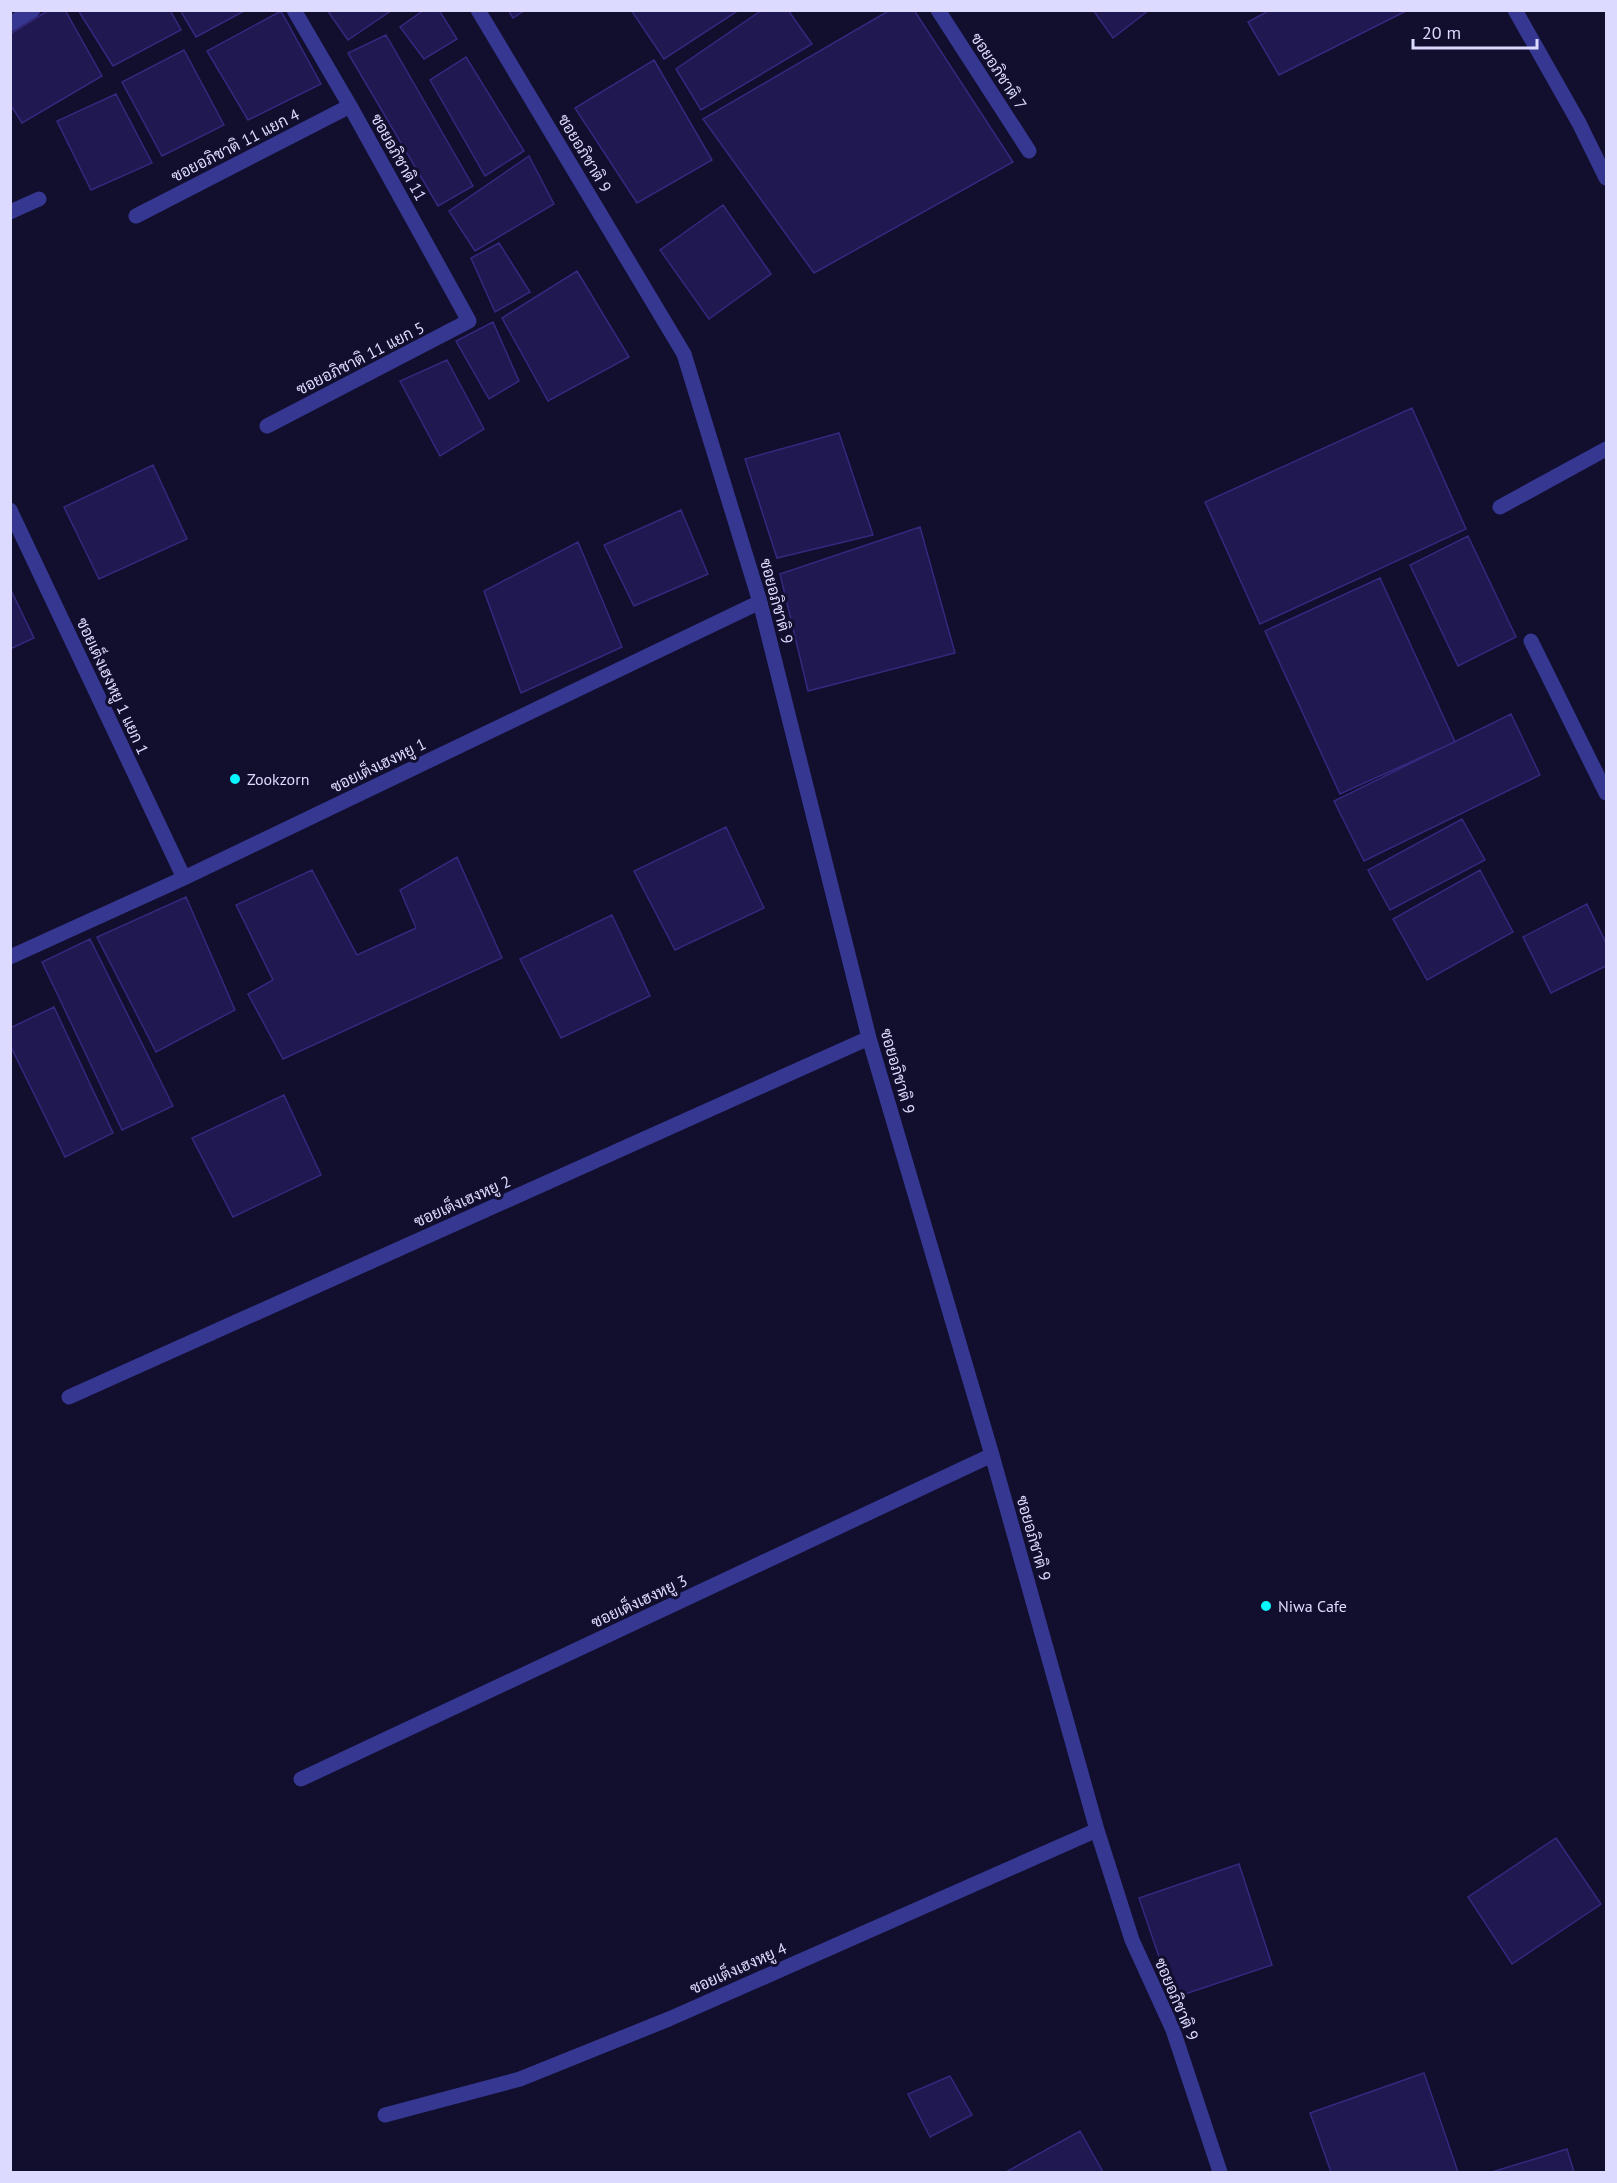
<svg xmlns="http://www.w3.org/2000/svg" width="1617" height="2183" viewBox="0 0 1617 2183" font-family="'PT Sans',Sarabun,sans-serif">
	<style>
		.building { fill: #201850; stroke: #34287f; stroke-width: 1.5 }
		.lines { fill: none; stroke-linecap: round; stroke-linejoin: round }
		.minor { stroke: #353791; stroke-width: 15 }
		.poi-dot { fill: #07f6ff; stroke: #120e2d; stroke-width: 2 }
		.labels { text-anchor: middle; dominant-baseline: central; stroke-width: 6; stroke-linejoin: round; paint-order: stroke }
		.street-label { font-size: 16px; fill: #dcdbff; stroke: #120e2d }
		.poi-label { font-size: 16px; fill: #dcdbff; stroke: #120e2d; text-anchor: start }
	</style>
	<rect width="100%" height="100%" fill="#120e2d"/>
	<path class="building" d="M 49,10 L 65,10 L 102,76 L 22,123 L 10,104 L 10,34 Z
		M 78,10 L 170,10 L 181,30 L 113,66 Z
		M 180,10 L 246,10 L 196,37 Z
		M 327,10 L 392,10 L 348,40 Z
		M 424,10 L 439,10 L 457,39 L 424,59 L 400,27 Z
		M 508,10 L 525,10 L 513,18 Z
		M 631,10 L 739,10 L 664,59 Z
		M 762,10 L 788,10 L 812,44 L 701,110 L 676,69 Z
		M 890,10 L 914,10 L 1013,162 L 814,273 L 703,119 Z
		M 1093,10 L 1149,10 L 1113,38 Z
		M 1270,10 L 1408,10 L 1279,75 L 1248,22 Z
		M 281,11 L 321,84 L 248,120 L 207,51 Z
		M 386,35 L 473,186 L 438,206 L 348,53 Z
		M 184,50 L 224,125 L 162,156 L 122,82 Z
		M 466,57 L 524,151 L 485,176 L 430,80 Z
		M 654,60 L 712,160 L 637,203 L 575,108 Z
		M 116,94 L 152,163 L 91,190 L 57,121 Z
		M 529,156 L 554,204 L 475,251 L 449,211 Z
		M 723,205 L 771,274 L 709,319 L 660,250 Z
		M 499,243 L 530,292 L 495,312 L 471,258 Z
		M 577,271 L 629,357 L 548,401 L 502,318 Z
		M 493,322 L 519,381 L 489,399 L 456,341 Z
		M 447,360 L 484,429 L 440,456 L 400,381 Z
		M 1412,408 L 1466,529 L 1260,624 L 1205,502 Z
		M 839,433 L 873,535 L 777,558 L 745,459 Z
		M 153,465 L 187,539 L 99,579 L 64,507 Z
		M 681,510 L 708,574 L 634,606 L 604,545 Z
		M 920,527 L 955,653 L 808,691 L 780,574 Z
		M 1468,536 L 1516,637 L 1458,666 L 1410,565 Z
		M 578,542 L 622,647 L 521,693 L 484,591 Z
		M 1380,578 L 1455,742 L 1340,794 L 1265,631 Z
		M 10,588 L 34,638 L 10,649 Z
		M 1511,714 L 1540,775 L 1364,861 L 1334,801 Z
		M 1462,819 L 1485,860 L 1390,910 L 1368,870 Z
		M 726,827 L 764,908 L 675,950 L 634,871 Z
		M 457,857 L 502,958 L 283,1059 L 248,994 L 273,980 L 236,905 L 312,870 L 357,955 L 416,928 L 400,890 Z
		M 1480,870 L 1513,932 L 1427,980 L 1393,919 Z
		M 186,897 L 235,1010 L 156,1052 L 97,937 Z
		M 1587,904 L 1606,943 L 1606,966 L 1551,993 L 1523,937 Z
		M 612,915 L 650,996 L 561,1038 L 520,959 Z
		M 90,939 L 173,1106 L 122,1130 L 42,962 Z
		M 54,1007 L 113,1133 L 65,1157 L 10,1045 L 10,1028 Z
		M 284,1095 L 321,1175 L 233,1217 L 192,1138 Z
		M 1556,1838 L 1601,1904 L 1512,1964 L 1468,1897 Z
		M 1239,1864 L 1272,1965 L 1173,1998 L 1139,1898 Z
		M 1424,2073 L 1458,2172 L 1331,2172 L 1310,2113 Z
		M 950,2076 L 972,2115 L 930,2137 L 908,2094 Z
		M 1080,2131 L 1103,2172 L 1006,2172 Z
		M 1567,2149 L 1574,2172 L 1492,2172 Z"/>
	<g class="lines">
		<path class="minor" d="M 478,10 L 684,354 L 760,602 L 869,1038 L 992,1455 L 1097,1830 L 1132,1940 L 1173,2030 L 1220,2172
			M 938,10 L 1029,151
			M 1515,10 L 1579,123 L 1606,178
			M 10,24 L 33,10
			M 10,212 L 39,199
			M 136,216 L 350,106
			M 267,426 L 469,321 L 350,106 L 294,10
			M 1500,507 L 1606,449
			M 10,510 L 184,878
			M 1531,641 L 1606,793
			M 10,957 L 184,878 L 760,602
			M 69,1397 L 869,1038
			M 301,1779 L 992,1455
			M 385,2115 L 520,2079 L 669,2019 L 1097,1830"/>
	</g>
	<g class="poi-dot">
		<circle cx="235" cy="779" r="6"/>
		<circle cx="1266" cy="1606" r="6"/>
	</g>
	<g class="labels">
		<g class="street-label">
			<text transform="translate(999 71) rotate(57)">ซอยอภิชาติ 7</text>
			<text transform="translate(235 145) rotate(-27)">ซอยอภิชาติ 11 แยก 4</text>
			<text transform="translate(585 153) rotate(59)">ซอยอภิชาติ 9</text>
			<text transform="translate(399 157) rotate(61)">ซอยอภิชาติ 11</text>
			<text transform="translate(360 358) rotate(-27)">ซอยอภิชาติ 11 แยก 5</text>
			<text transform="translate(777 601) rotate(75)">ซอยอภิชาติ 9</text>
			<text transform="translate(113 686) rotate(65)">ซอยเต็งเฮงหยู 1 แยก 1</text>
			<text transform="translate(378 765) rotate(-26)">ซอยเต็งเฮงหยู 1</text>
			<text transform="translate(898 1071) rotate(74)">ซอยอภิชาติ 9</text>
			<text transform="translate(462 1201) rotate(-24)">ซอยเต็งเฮงหยู 2</text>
			<text transform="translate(1034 1538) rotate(74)">ซอยอภิชาติ 9</text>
			<text transform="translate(639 1601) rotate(-25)">ซอยเต็งเฮงหยู 3</text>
			<text transform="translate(738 1968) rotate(-24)">ซอยเต็งเฮงหยู 4</text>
			<text transform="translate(1177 1999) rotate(67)">ซอยอภิชาติ 9</text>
		</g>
		<g class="poi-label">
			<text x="247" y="779">Zookzorn</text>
			<text x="1278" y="1606">Niwa Cafe</text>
		</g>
	</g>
	<rect width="1617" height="2183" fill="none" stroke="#dcdbff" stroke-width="24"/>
	<path d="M1413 39v9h124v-9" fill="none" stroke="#dcdbff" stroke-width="3"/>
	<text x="1422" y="39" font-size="18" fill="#dcdbff" stroke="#120e2d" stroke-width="4.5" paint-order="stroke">20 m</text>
</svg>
